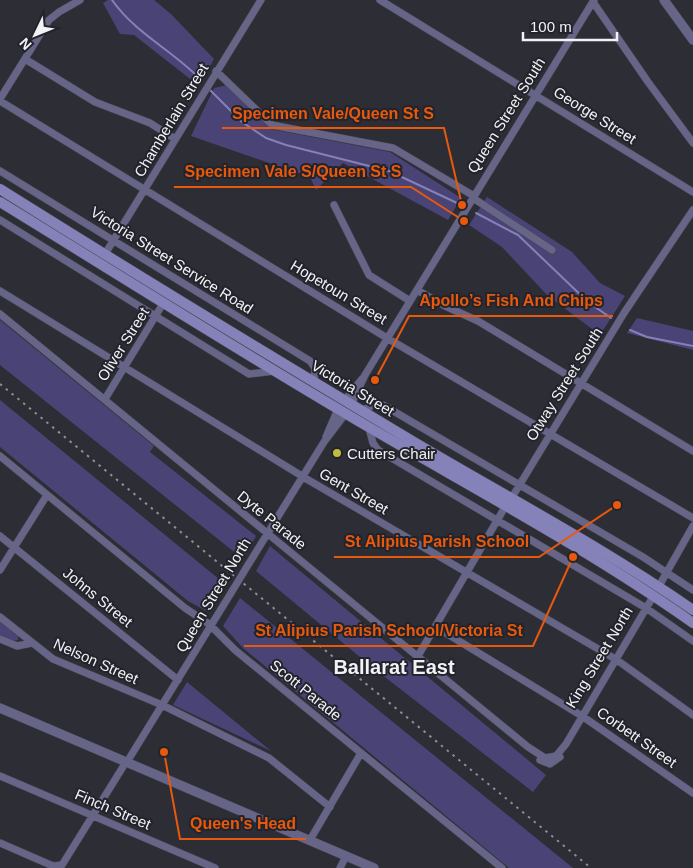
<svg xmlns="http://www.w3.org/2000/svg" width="693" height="868" viewBox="0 0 693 868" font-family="Arial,sans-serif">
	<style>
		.green { fill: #494475 }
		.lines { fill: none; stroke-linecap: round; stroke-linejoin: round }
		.stream { stroke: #8680b6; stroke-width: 2 }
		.minor-casing { stroke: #484851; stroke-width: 8 }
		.tertiary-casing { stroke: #484851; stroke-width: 10 }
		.secondary-casing { stroke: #484851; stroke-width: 11 }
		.minor { stroke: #666487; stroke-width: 7 }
		.tertiary { stroke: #666487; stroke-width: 9 }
		.secondary { stroke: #8582b9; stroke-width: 10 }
		.rail { stroke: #8e8e95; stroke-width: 2; stroke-dasharray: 2.5 5; stroke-linecap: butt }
		.minor-bridge-casing { stroke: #484851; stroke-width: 8; stroke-linecap: butt }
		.minor-bridge { stroke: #666487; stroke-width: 7 }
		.poi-dot { fill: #c3bd3e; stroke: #23232b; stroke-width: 2 }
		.labels { text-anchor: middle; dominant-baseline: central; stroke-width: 4; stroke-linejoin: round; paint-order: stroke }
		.street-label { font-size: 15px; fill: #f1f1f6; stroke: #23232b }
		.poi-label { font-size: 15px; fill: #f1f1f6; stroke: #23232b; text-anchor: start }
		.district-label { font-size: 20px; font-weight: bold; fill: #f1f1f6; stroke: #23232b }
		.leader { fill: none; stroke: #e8590c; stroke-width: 2 }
		.callout-dot { fill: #e8590c; stroke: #23232b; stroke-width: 2 }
		.callout-label { font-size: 16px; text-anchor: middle; font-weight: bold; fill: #e8590c; stroke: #23232b; stroke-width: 4; stroke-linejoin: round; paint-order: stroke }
	</style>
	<rect width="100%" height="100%" fill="#2d2d36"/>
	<path class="green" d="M 108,0 L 154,0 L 171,14 L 214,59 L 199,86 L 134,35 L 120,34 L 103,3 Z
		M 227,85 L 270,129 L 390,152 L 461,198 L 448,220 L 343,163 L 316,190 L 310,177 L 191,136 L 214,88 Z
		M 487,197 L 572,252 L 600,283 L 625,296 L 600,335 L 547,295 L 502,247 L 469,225 Z
		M 637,318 L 693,331 L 693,350 L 627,333 Z
		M 0,320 L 154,446 L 150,452 L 256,536 L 243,559 L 0,365 Z
		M 0,400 L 225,584 L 208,612 L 188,601 L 0,447 Z
		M 270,546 L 546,775 L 533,792 L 372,667 L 256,571 Z
		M 240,598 L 573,868 L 509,868 L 243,648 L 223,626 Z
		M 0,620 L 18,636 L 18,640 L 13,641 L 0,636 Z
		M 187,682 L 271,751 L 173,705 Z"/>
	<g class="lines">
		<path class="stream" d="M 112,0 C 136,34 172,50 200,79
			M 210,90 L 242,122 L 266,138 L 286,145 L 389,171 L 457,203
			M 476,213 L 518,235 L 588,302 L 611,318
			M 630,330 L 647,337 L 693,346"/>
		<defs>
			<path id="minor" d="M 380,0 L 693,192
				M 593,2 L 648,82 L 693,143
				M 25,59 L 95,102 L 150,123 L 175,139
				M 216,71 L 272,125 L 393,148 L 474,196
				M 0,99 L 49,20 L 59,12 L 80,0
				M 0,101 L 387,338 L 693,518
				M 0,171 L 310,361 L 315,368 L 314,383
				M 473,198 L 552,250
				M 334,205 L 369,275 L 410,301
				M 0,220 L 249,374 L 275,371
				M 105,254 L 261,0
				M 417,290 L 445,306 L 478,321 L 693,451
				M 0,291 L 310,481 L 617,660 L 693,715
				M 0,314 L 528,747 L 545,758 L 556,756 L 566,744 L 654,595
				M 105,399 L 164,302
				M 344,401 L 362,379
				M 351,405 L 365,375 L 594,0
				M 361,411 L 373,405 L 383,405 L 643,557 L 693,590
				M 369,428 L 373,443 L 378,450 L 646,608 L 693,641
				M 326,437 L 338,409
				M 0,456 L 185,608 L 209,624 L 235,650 L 502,868
				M 511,499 L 624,313 L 693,210
				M 0,536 L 178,680
				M 248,565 L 324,442 L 346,413
				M 0,570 L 47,495
				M 659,586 L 693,526
				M 0,617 L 53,659 L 162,705 L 269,758 L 330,807
				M 436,627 L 582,716 L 693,793
				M 0,639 L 17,646 L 32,643
				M 418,656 L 505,507
				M 540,760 L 550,764 L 560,757
				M 127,762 L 231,593
				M 0,776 L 215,868
				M 310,840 L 361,753
				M 0,843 L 53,866 L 62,865 L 126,762
				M 340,868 L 346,856"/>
			<path id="tertiary" d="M 664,0 L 693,40
				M 0,708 L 374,868"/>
			<path id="secondary" d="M 0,189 C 137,275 275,359 414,442 C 507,497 604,548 693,610
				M 0,202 C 124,278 247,356 372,429 C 480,492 591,551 693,623"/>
		</defs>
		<use href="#minor" class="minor-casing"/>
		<use href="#tertiary" class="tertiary-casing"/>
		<use href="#secondary" class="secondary-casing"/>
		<use href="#minor" class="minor"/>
		<use href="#tertiary" class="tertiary"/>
		<use href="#secondary" class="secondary"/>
		<path class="rail" d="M 0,384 L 591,868"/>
		<defs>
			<path id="minor-bridge" d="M 231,593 L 248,565"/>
		</defs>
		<use href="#minor-bridge" class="minor-bridge-casing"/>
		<use href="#minor-bridge" class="minor-bridge"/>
	</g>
	<circle class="poi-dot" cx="337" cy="453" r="5"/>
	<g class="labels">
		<g class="street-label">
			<text transform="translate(506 115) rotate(-58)">Queen Street South</text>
			<text transform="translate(595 115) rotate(32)">George Street</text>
			<text transform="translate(171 120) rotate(-59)">Chamberlain Street</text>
			<text transform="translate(172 260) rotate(32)">Victoria Street Service Road</text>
			<text transform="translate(339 292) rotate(31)">Hopetoun Street</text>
			<text transform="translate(123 344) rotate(-58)">Oliver Street</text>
			<text transform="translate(564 384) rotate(-58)">Otway Street South</text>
			<text transform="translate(353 388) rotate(31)">Victoria Street</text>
			<text transform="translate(354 491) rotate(30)">Gent Street</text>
			<text transform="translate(272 520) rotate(39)">Dyte Parade</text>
			<text transform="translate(213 595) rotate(-59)">Queen Street North</text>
			<text transform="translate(98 597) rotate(39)">Johns Street</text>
			<text transform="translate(599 657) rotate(-59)">King Street North</text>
			<text transform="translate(96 661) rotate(24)">Nelson Street</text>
			<text transform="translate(306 690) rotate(39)">Scott Parade</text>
			<text transform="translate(637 737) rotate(35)">Corbett Street</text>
			<text transform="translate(113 809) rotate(23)">Finch Street</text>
		</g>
		<g class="poi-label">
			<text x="347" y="453">Cutters Chair</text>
		</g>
		<g class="district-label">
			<text x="394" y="667">Ballarat East</text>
		</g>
	</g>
	<path class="leader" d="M462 205L444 128H222M464 221L411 187H174M375 380L409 316H613M617 505L539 557H334M573 557L533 646H244M164 752L180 839H306"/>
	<g class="callout-dot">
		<circle cx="462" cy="205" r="5"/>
		<circle cx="464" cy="221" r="5"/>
		<circle cx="375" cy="380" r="5"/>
		<circle cx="617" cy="505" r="5"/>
		<circle cx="573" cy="557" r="5"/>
		<circle cx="164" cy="752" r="5"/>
	</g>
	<g class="callout-label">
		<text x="333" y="119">Specimen Vale/Queen St S</text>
		<text x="293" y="177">Specimen Vale S/Queen St S</text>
		<text x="511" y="306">Apollo’s Fish And Chips</text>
		<text x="437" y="547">St Alipius Parish School</text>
		<text x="389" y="636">St Alipius Parish School/Victoria St</text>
		<text x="243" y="829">Queen's Head</text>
	</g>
	<g transform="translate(35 35) rotate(227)" stroke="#23232b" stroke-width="4" paint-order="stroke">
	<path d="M0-4L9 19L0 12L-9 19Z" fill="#f1f1f6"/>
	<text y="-8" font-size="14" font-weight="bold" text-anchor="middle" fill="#f1f1f6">N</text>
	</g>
	<path d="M523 32v8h94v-8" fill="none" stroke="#f1f1f6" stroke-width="2.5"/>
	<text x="530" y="32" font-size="15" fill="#f1f1f6" stroke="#23232b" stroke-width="4" paint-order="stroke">100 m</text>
</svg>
